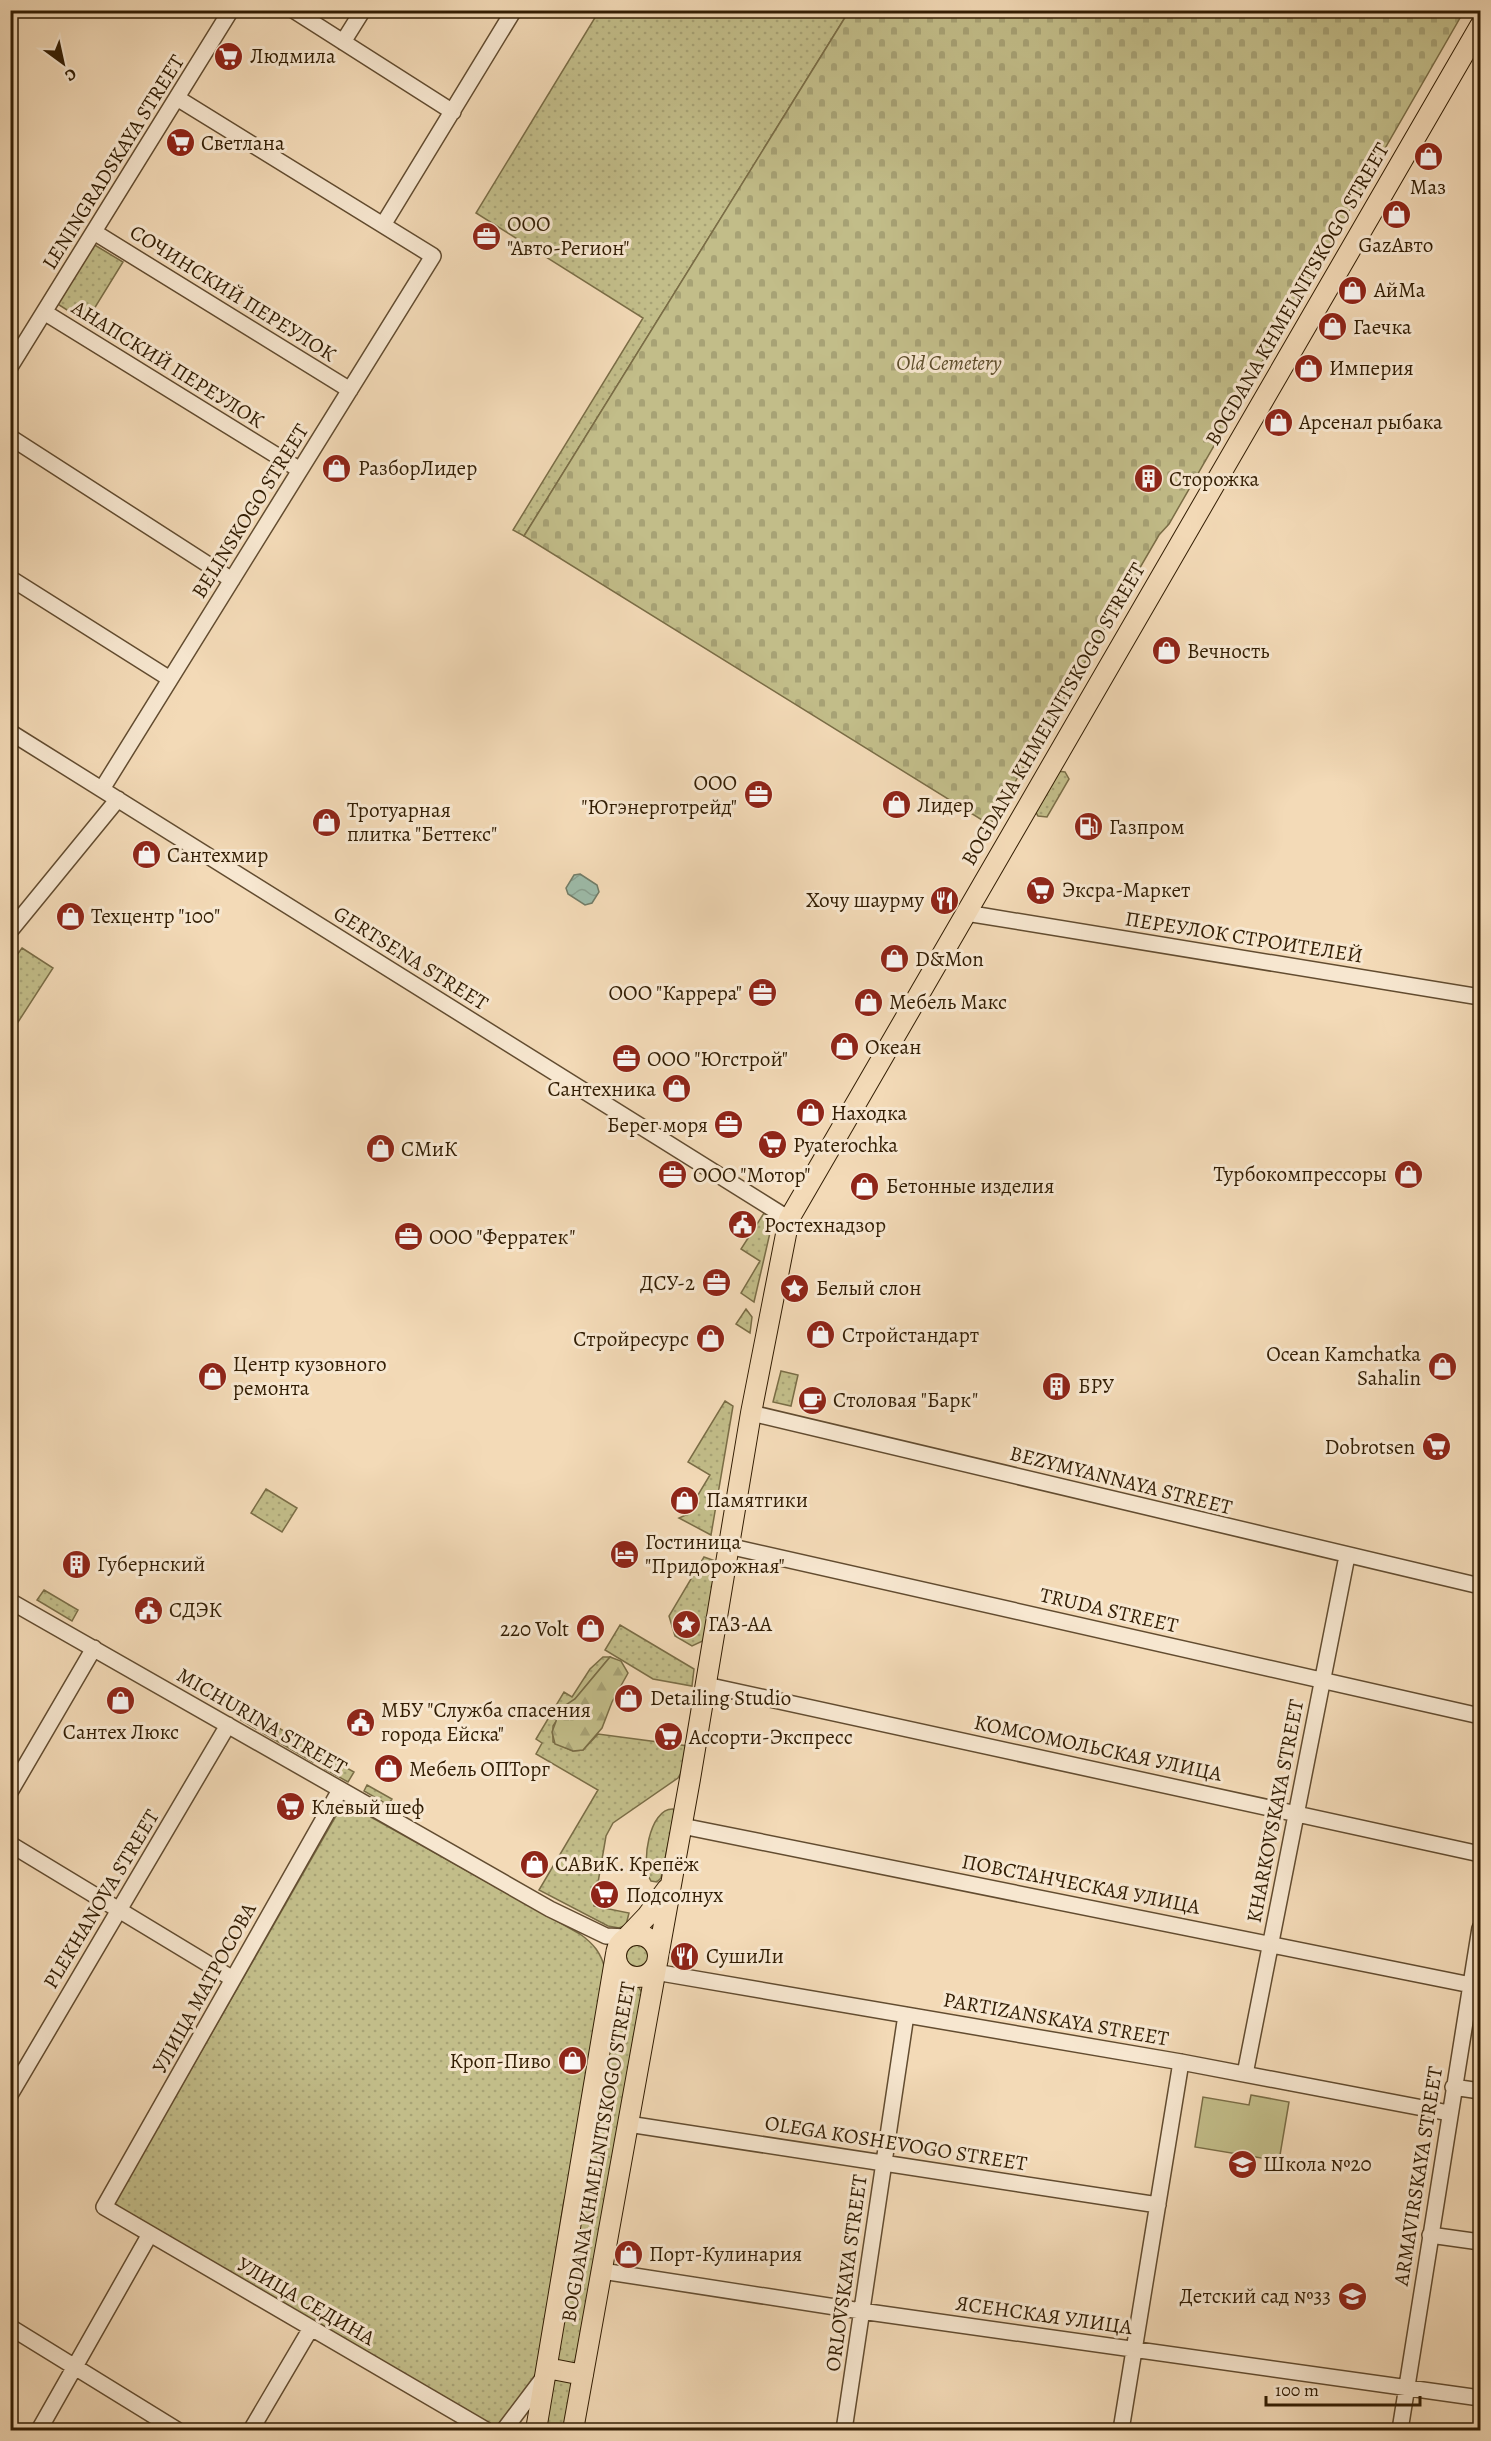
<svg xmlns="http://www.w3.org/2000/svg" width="1491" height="2441" viewBox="0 0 1491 2441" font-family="Alegreya,serif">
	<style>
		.grass { fill: url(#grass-dots); stroke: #7a6d46; stroke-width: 1.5 }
		.forest { fill: url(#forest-firs); stroke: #7a6d46; stroke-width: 1.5 }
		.cemetery { fill: url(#cemetery-stones); stroke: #7a6d46; stroke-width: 1.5 }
		.garden { fill: #c2bd89; stroke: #7a6d46; stroke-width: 1.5 }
		.water { fill: url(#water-waves); stroke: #727c67; stroke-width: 1.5 }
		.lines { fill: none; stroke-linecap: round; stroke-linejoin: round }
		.minor-casing { stroke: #624c30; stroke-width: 18 }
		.major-casing { stroke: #321d03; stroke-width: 22 }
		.minor { stroke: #f7e7d0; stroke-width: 15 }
		.major { stroke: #f3dab7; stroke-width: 20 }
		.labels { text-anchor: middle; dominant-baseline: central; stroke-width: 6; stroke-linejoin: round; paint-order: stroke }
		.poi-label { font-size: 21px; fill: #321d03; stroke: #f7e7d0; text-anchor: start }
		.street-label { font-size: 21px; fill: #321d03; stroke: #f7e7d0 }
		.park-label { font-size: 21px; font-style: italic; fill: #5d4d2b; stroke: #f7e7d0 }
	</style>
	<defs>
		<pattern id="grass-dots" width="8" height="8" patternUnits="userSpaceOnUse" patternTransform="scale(1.5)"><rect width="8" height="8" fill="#c2bd89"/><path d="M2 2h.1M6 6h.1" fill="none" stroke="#a7a275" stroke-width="1.8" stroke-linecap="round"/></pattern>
		<pattern id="forest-firs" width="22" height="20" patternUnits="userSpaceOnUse" patternTransform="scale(1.5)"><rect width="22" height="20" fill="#c2bd89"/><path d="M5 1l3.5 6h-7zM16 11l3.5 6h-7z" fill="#a7a275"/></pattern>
		<pattern id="cemetery-stones" width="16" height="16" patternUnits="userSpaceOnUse" patternTransform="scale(1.5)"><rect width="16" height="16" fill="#c2bd89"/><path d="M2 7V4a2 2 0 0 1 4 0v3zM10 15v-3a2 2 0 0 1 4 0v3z" fill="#a7a275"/></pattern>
		<pattern id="water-waves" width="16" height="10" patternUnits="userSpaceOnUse" patternTransform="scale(1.5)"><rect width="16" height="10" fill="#9dbba9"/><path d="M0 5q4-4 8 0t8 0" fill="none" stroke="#88a090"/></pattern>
	</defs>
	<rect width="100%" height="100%" fill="#f3dab7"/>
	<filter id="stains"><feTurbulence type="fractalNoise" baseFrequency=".00333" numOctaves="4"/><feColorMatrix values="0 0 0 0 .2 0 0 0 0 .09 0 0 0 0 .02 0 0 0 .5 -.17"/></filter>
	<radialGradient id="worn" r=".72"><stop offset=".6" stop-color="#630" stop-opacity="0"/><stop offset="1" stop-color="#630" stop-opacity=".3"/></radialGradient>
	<path class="grass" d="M 599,11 L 849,11 L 524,536 L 513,530 L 643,318 L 476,213 Z
		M 93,244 L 123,262 L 86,322 L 56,303 Z
		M 1057,771 L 1065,772 L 1069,779 L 1047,817 L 1038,816 L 1034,809 Z
		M 22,948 L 53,968 L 11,1033 L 11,963 Z
		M 764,1213 L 770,1218 L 772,1224 L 754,1302 L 741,1293 L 760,1261 L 741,1249 Z
		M 746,1309 L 752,1317 L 750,1333 L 736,1324 Z
		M 781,1371 L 798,1375 L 791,1406 L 773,1402 Z
		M 725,1401 L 733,1406 L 711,1535 L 679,1518 L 686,1515 L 710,1475 L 688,1462 Z
		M 266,1489 L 297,1508 L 282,1532 L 251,1513 Z
		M 704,1557 L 721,1563 L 707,1639 L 692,1646 L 675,1636 L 669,1616 Z
		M 44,1590 L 78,1610 L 72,1621 L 37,1600 Z
		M 620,1625 L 694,1669 L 692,1686 L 653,1679 L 605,1650 Z
		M 603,1657 L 610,1657 L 575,1699 C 560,1710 563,1712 553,1726 L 553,1742 L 573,1751 L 583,1750 L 598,1734 L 688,1746 L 683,1770 L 678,1778 L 613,1823 L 606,1836 L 594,1906 L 629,1913 L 626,1925 L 619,1928 L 608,1926 L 539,1890 L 598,1790 L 536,1754 L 542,1743 L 536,1739 L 564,1692 L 572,1697 L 590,1669 Z
		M 247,1710 L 262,1719 L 256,1729 L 241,1720 Z
		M 267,1721 L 319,1752 L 313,1762 L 261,1732 Z
		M 331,1759 L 354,1772 L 348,1782 L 325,1769 Z
		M 367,1785 L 392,1799 L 388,1805 L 364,1791 Z
		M 344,1802 L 580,1934 C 594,1944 601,1953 605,1969 L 571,2190 L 564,2200 L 536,2378 L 500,2427 L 491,2427 L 115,2207 L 115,2202 Z
		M 673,1809 L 675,1812 L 661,1878 L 657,1882 L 651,1881 C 640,1866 649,1808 673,1809 Z
		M622 1956a14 14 0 1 1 28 0a14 14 0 1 1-28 0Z
		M 622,1982 L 637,1984 L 643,1995 L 575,2363 L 559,2362 L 556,2359 L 619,1985 Z
		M 564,2377 L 573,2384 L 566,2430 L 543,2430 L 552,2380 Z"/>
	<path class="forest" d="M 610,1657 L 621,1661 L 628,1673 L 612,1702 L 602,1728 L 583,1750 L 573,1751 L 555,1744 L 552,1732 L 561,1708 L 575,1699 Z"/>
	<path class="cemetery" d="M 849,11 L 1464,11 L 1169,524 L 1159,535 L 990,825 L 524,536 Z"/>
	<path class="garden" d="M 1251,2095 L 1289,2102 L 1279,2161 L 1195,2147 L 1203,2097 L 1249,2105 Z"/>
	<path class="water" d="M 580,874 L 597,885 L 599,892 L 592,903 L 585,905 L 568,894 L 566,888 L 574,875 Z"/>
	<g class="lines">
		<defs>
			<path id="minor" d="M 293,10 L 453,112
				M 343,42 L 363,10
				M 383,225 L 514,10
				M 94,232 L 350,390
				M 44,312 L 300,470
				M 10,367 L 231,10
				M 10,437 L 232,580
				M 10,578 L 170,679
				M 10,732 L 789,1219
				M 102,789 L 433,256 L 177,98
				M 966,913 L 1480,997
				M 10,931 L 118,799
				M 751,1413 L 1480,1586
				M 728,1546 L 1480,1716
				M 10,1601 L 550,1909 L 606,1936 L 627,1937
				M 706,1685 L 1480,1854
				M 340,1790 L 104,2207 L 486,2430
				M 10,1792 L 94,1648
				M 682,1826 L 1471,1985
				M 10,1844 L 233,1979
				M 655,1972 L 1181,2062 L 1449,2113
				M 1245,2074 L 1347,1556
				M 1453,2087 L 1480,2091
				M 10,2095 L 228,1725
				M 628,2124 L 1158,2205
				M 1430,2235 L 1480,2242
				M 602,2271 L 861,2311 L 1480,2398
				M 10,2327 L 177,2430
				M 39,2430 L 150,2234
				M 251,2430 L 311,2328
				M 504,2430 L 544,2377
				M 844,2430 L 906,2015
				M 1121,2430 L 1181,2062
				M 1400,2430 L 1480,1928"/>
			<path id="major" d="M616 1956a21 21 0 1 1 42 0a21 21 0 1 1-42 0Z
				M 627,1937 L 647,1916 L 667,1889
				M 547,2368 L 583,2375
				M 536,2430 L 616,1954
				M 573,2430 L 690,1779 L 751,1413 L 789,1219 L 1480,26"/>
		</defs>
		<use href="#minor" class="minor-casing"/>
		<use href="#major" class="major-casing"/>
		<use href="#minor" class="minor"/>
		<use href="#major" class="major"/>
	</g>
	<defs>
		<symbol id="supermarket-disc" viewBox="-11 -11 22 22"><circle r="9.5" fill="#8f2418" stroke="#f7e7d0"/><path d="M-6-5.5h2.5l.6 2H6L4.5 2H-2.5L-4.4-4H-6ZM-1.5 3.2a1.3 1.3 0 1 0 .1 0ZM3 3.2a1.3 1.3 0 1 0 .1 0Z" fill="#fff"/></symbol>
		<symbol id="shop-disc" viewBox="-11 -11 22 22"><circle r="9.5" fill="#8f2418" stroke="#f7e7d0"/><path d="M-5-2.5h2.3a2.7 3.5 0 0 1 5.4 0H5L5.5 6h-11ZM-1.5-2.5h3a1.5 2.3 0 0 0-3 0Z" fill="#fff"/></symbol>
		<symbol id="office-disc" viewBox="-11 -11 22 22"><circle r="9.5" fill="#8f2418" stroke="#f7e7d0"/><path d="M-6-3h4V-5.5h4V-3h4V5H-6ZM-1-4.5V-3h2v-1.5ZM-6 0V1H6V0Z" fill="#fff"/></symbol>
		<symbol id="building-disc" viewBox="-11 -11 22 22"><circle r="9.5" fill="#8f2418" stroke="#f7e7d0"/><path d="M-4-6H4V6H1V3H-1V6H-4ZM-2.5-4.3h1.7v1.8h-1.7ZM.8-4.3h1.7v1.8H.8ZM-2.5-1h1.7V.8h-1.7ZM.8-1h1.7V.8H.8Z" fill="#fff"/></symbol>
		<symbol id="fuel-disc" viewBox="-11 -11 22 22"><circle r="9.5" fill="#8f2418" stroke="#f7e7d0"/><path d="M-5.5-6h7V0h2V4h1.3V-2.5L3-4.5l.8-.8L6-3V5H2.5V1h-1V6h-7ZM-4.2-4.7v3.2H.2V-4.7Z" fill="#fff"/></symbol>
		<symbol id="restaurant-disc" viewBox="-11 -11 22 22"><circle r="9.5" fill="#8f2418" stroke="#f7e7d0"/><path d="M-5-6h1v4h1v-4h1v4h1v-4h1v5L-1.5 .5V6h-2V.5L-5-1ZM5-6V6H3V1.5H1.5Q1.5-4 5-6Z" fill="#fff"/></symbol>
		<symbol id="civic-disc" viewBox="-11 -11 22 22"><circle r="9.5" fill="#8f2418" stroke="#f7e7d0"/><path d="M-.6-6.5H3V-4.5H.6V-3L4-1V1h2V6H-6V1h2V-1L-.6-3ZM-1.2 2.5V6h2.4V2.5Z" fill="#fff"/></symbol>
		<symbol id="sight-disc" viewBox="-11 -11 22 22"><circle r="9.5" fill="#8f2418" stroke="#f7e7d0"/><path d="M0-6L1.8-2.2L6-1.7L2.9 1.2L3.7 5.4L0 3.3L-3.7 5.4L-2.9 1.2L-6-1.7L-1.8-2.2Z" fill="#fff"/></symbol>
		<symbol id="cafe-disc" viewBox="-11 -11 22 22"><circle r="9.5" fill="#8f2418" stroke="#f7e7d0"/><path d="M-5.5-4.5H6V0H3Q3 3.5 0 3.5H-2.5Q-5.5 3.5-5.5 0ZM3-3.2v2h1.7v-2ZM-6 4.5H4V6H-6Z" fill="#fff"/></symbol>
		<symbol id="hotel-disc" viewBox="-11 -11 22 22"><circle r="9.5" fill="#8f2418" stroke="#f7e7d0"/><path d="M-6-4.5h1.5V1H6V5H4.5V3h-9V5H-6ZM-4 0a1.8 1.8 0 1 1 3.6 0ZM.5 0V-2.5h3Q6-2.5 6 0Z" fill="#fff"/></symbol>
		<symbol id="school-disc" viewBox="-11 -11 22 22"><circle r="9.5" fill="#8f2418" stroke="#f7e7d0"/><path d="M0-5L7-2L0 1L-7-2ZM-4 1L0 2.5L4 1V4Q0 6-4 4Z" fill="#fff"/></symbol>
	</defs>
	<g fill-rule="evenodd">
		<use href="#supermarket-disc" x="212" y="40" width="33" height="33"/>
		<use href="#supermarket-disc" x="164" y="126" width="33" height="33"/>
		<use href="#shop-disc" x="1412" y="140" width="33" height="33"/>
		<use href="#shop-disc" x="1380" y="198" width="33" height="33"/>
		<use href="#office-disc" x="470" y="220" width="33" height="33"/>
		<use href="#shop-disc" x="1336" y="274" width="33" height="33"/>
		<use href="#shop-disc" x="1316" y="310" width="33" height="33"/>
		<use href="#shop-disc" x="1292" y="352" width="33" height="33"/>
		<use href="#shop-disc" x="1262" y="406" width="33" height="33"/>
		<use href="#shop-disc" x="320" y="452" width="33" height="33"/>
		<use href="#building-disc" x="1132" y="462" width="33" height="33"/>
		<use href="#shop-disc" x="1150" y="634" width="33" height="33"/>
		<use href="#office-disc" x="742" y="778" width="33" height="33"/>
		<use href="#shop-disc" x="880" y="788" width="33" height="33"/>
		<use href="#shop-disc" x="310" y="806" width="33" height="33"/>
		<use href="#fuel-disc" x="1072" y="810" width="33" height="33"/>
		<use href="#shop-disc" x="130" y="838" width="33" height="33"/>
		<use href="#supermarket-disc" x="1024" y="874" width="33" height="33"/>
		<use href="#restaurant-disc" x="928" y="884" width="33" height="33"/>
		<use href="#shop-disc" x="54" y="900" width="33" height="33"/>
		<use href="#shop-disc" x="878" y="942" width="33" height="33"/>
		<use href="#office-disc" x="746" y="976" width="33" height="33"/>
		<use href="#shop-disc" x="852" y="986" width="33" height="33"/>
		<use href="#shop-disc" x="828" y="1030" width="33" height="33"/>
		<use href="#office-disc" x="610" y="1042" width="33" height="33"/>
		<use href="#shop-disc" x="660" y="1072" width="33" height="33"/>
		<use href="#shop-disc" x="794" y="1096" width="33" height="33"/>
		<use href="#office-disc" x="712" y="1108" width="33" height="33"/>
		<use href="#supermarket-disc" x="756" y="1128" width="33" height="33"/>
		<use href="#shop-disc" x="364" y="1132" width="33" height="33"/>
		<use href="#shop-disc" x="1392" y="1158" width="33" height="33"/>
		<use href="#office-disc" x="656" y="1158" width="33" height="33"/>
		<use href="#shop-disc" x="848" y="1170" width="33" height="33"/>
		<use href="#civic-disc" x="726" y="1208" width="33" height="33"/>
		<use href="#office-disc" x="392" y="1220" width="33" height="33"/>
		<use href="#office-disc" x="700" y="1266" width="33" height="33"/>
		<use href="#sight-disc" x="778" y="1272" width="33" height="33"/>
		<use href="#shop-disc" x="804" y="1318" width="33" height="33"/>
		<use href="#shop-disc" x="694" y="1322" width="33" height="33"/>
		<use href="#shop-disc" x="1426" y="1350" width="33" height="33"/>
		<use href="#shop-disc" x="196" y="1360" width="33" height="33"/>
		<use href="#building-disc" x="1040" y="1370" width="33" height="33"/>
		<use href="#cafe-disc" x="796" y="1384" width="33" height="33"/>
		<use href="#supermarket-disc" x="1420" y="1430" width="33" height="33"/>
		<use href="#shop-disc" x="668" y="1484" width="33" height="33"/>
		<use href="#hotel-disc" x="608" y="1538" width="33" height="33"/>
		<use href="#building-disc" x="60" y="1548" width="33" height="33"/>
		<use href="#civic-disc" x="132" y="1594" width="33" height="33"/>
		<use href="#sight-disc" x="670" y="1608" width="33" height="33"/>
		<use href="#shop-disc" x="574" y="1612" width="33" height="33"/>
		<use href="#shop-disc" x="612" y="1682" width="33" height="33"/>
		<use href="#shop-disc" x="104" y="1684" width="33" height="33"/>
		<use href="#civic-disc" x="344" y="1706" width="33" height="33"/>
		<use href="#supermarket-disc" x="652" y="1720" width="33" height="33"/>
		<use href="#shop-disc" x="372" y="1752" width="33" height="33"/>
		<use href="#supermarket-disc" x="274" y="1790" width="33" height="33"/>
		<use href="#shop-disc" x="518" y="1848" width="33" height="33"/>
		<use href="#supermarket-disc" x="588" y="1878" width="33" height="33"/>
		<use href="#restaurant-disc" x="668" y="1940" width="33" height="33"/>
		<use href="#shop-disc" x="556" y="2044" width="33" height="33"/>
		<use href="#school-disc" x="1226" y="2148" width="33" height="33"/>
		<use href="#shop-disc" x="612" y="2238" width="33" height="33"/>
		<use href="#school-disc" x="1336" y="2280" width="33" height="33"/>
	</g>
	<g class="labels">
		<g class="poi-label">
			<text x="250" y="56">Людмила</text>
			<text x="201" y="143">Светлана</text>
			<text x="1428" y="187" text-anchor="middle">Маз</text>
			<text x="507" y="224">ООО<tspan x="507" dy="24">"Авто-Регион"</tspan></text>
			<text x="1396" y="245" text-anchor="middle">GazАвто</text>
			<text x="1374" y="290">АйМа</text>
			<text x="1353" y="327">Гаечка</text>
			<text x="1329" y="368">Империя</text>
			<text x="1299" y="422">Арсенал рыбака</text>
			<text x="358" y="468">РазборЛидер</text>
			<text x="1169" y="479">Сторожка</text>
			<text x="1187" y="651">Вечность</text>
			<text x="737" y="783" text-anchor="end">ООО<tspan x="737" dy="24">"Югэнерготрейд"</tspan></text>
			<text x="917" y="805">Лидер</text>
			<text x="347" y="810">Тротуарная<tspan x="347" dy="24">плитка "Беттекс"</tspan></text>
			<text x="1109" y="827">Газпром</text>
			<text x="167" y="855">Сантехмир</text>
			<text x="1062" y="890">Эксра-Маркет</text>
			<text x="924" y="900" text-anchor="end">Хочу шаурму</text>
			<text x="91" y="916">Техцентр "100"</text>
			<text x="915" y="959">D&amp;Mon</text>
			<text x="742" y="993" text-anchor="end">ООО "Каррера"</text>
			<text x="889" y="1002">Мебель Макс</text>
			<text x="865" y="1047">Океан</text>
			<text x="647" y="1059">ООО "Югстрой"</text>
			<text x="656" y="1089" text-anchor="end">Сантехника</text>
			<text x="831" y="1113">Находка</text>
			<text x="708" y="1125" text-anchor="end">Берег моря</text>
			<text x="793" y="1145">Pyaterochka</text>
			<text x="401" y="1149">СМиК</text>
			<text x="1387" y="1174" text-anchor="end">Турбокомпрессоры</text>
			<text x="693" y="1175">ООО "Мотор"</text>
			<text x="886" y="1186">Бетонные изделия</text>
			<text x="764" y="1225">Ростехнадзор</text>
			<text x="429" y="1237">ООО "Ферратек"</text>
			<text x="695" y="1283" text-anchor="end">ДСУ-2</text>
			<text x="816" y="1288">Белый слон</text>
			<text x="842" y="1335">Стройстандарт</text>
			<text x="689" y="1339" text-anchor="end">Стройресурс</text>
			<text x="1421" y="1354" text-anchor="end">Ocean Kamchatka<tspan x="1421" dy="24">Sahalin</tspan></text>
			<text x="233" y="1364">Центр кузовного<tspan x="233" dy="24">ремонта</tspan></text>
			<text x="1078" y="1386">БРУ</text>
			<text x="833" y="1400">Столовая "Барк"</text>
			<text x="1415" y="1447" text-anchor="end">Dobrotsen</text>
			<text x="706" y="1500">Памятгики</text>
			<text x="645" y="1542">Гостиница<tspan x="645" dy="24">"Придорожная"</tspan></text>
			<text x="97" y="1564">Губернский</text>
			<text x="169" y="1610">СДЭК</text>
			<text x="708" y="1624">ГАЗ-АА</text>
			<text x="569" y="1629" text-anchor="end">220 Volt</text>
			<text x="650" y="1698">Detailing Studio</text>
			<text x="381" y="1710">МБУ "Служба спасения<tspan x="381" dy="24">города Ейска"</tspan></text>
			<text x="121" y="1732" text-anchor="middle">Сантех Люкс</text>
			<text x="689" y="1737">Ассорти-Экспресс</text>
			<text x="409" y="1769">Мебель ОПТорг</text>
			<text x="311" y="1807">Клевый шеф</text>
			<text x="555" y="1864">САВиК. Крепёж</text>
			<text x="626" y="1895">Подсолнух</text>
			<text x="706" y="1956">СушиЛи</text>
			<text x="551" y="2061" text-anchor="end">Кроп-Пиво</text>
			<text x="1263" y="2164">Школа №20</text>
			<text x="649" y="2254">Порт-Кулинария</text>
			<text x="1331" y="2296" text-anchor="end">Детский сад №33</text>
		</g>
		<g class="street-label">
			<text transform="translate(113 162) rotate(-58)">LENINGRADSKAYA STREET</text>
			<text transform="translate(233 293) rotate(32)">СОЧИНСКИЙ ПЕРЕУЛОК</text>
			<text transform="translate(1297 294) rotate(-60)">BOGDANA KHMELNITSKOGO STREET</text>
			<text transform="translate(168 364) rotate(32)">АНАПСКИЙ ПЕРЕУЛОК</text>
			<text transform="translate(250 511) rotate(-58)">BELINSKOGO STREET</text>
			<text transform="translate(1053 714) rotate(-60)">BOGDANA KHMELNITSKOGO STREET</text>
			<text transform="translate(1244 937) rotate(9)">ПЕРЕУЛОК СТРОИТЕЛЕЙ</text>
			<text transform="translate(411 958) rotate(32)">GERTSENA STREET</text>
			<text transform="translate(1121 1480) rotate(14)">BEZYMYANNAYA STREET</text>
			<text transform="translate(1109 1610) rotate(13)">TRUDA STREET</text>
			<text transform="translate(262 1721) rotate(30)">MICHURINA STREET</text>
			<text transform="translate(1098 1748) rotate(12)">КОМСОМОЛЬСКАЯ УЛИЦА</text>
			<text transform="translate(1275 1811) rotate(-79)">KHARKOVSKAYA STREET</text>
			<text transform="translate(1081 1884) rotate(11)">ПОВСТАНЧЕСКАЯ УЛИЦА</text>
			<text transform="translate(101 1899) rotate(-59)">PLEKHANOVA STREET</text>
			<text transform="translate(204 1988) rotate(-61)">УЛИЦА МАТРОСОВА</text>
			<text transform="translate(1056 2019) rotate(10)">PARTIZANSKAYA STREET</text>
			<text transform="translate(896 2143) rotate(9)">OLEGA KOSHEVOGO STREET</text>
			<text transform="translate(598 2152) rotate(-80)">BOGDANA KHMELNITSKOGO STREET</text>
			<text transform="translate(1418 2176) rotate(-81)">ARMAVIRSKAYA STREET</text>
			<text transform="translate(846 2273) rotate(-82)">ORLOVSKAYA STREET</text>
			<text transform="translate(306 2301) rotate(30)">УЛИЦА СЕДИНА</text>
			<text transform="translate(1044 2315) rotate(8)">ЯСЕНСКАЯ УЛИЦА</text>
		</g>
		<g class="park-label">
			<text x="949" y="363">Old Cemetery</text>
		</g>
	</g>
	<rect width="1491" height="2441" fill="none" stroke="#f3dab7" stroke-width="36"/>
	<rect x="12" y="12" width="1467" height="2417" fill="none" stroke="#321d03" stroke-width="3"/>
	<rect x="18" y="18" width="1455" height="2405" fill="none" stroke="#321d03" stroke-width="1.5"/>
	<g transform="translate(63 63) rotate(147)" stroke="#f7e7d0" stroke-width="4.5" paint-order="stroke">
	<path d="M0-4.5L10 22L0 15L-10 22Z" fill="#321d03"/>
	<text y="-9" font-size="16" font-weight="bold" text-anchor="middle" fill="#321d03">С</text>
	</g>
	<path d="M1266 2396v9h154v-9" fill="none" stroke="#321d03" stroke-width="3"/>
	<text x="1275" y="2396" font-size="18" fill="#321d03" stroke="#f7e7d0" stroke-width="4.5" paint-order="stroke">100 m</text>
	<rect width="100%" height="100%" filter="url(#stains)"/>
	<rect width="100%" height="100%" fill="url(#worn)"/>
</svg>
